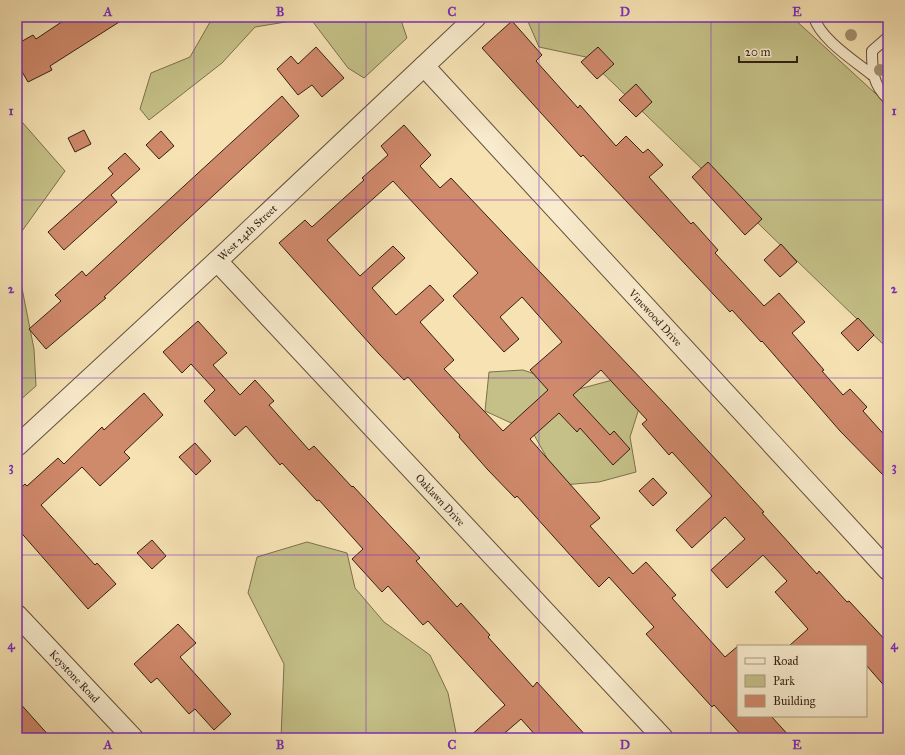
<svg xmlns="http://www.w3.org/2000/svg" width="905" height="755" viewBox="0 0 905 755" font-family="'IM FELL Great Primer',serif">
	<style>
		.green { fill: #c4c087; stroke: #7c704e }
		.building { fill: #cf896b; stroke: #341f15; fill-rule: evenodd }
		.lines { fill: none; stroke-linecap: round; stroke-linejoin: round }
		.service-casing { stroke: #64503c; stroke-width: 12 }
		.minor-casing { stroke: #64503c; stroke-width: 22 }
		.service { stroke: #f9ecce; stroke-width: 10 }
		.minor { stroke: #f9ecce; stroke-width: 20 }
		.tree { fill: #a3916f }
		.grid { fill: none; stroke: #7b2cbf; stroke-width: 1; stroke-opacity: 0.55 }
		.labels { text-anchor: middle; dominant-baseline: central; stroke-width: 3; stroke-linejoin: round; paint-order: stroke }
		.street-label { font-size: 11px; fill: #341f15; stroke: #f9ecce }
		.neatline { fill: none; stroke: #7b2cbf; stroke-width: 1.5 }
		.grid-label { font-size: 13px; text-anchor: middle; font-weight: bold; fill: #7b2cbf }
	</style>
	<rect width="100%" height="100%" fill="#f6e2b3"/>
	<filter id="stains"><feTurbulence type="fractalNoise" baseFrequency=".005" numOctaves="4"/><feColorMatrix values="0 0 0 0 .2 0 0 0 0 .09 0 0 0 0 .02 0 0 0 .5 -.17"/></filter>
	<radialGradient id="worn" r=".72"><stop offset=".6" stop-color="#630" stop-opacity="0"/><stop offset="1" stop-color="#630" stop-opacity=".3"/></radialGradient>
	<path class="green" d="M 215,17 L 400,17 L 407,38 L 364,78 L 348,68 L 310,18 L 255,27 L 222,63 L 149,120 L 140,109 L 151,73 L 190,57 L 210,22 Z
		M 526,17 L 792,17 L 888,105 L 888,351 L 885,346 L 586,57 L 539,47 Z
		M 22,122 L 65,171 L 17,238 L 17,124 Z
		M 17,263 L 34,349 L 36,386 L 19,401 L 17,390 Z
		M 523,370 L 579,389 L 620,378 L 641,402 L 630,437 L 636,472 L 599,482 L 562,485 L 533,433 L 485,411 L 489,372 Z
		M 307,542 L 347,553 L 355,588 L 384,622 L 430,655 L 448,693 L 457,738 L 281,738 L 284,664 L 248,593 L 257,557 Z"/>
	<path class="building" d="M 69,17 L 127,17 L 50,66 L 52,70 L 28,82 L 17,63 L 17,44 L 33,35 L 36,39 Z
		M 512,21 L 542,55 L 536,61 L 578,108 L 580,105 L 616,146 L 626,136 L 643,153 L 648,149 L 663,165 L 649,177 L 691,224 L 693,222 L 718,250 L 715,253 L 764,306 L 779,293 L 805,322 L 792,333 L 824,370 L 822,371 L 843,395 L 850,389 L 867,407 L 863,411 L 888,439 L 888,480 L 840,431 L 762,341 L 761,342 L 732,310 L 730,312 L 583,155 L 581,157 L 482,48 Z
		M 316,47 L 344,78 L 322,97 L 312,85 L 298,95 L 277,69 L 291,56 L 298,64 Z
		M 598,47 L 614,64 L 597,79 L 581,62 Z
		M 636,84 L 652,102 L 636,117 L 619,100 Z
		M 282,96 L 299,116 L 104,297 L 106,298 L 46,349 L 29,329 L 61,301 L 55,295 L 82,271 L 86,276 Z
		M 404,125 L 431,155 L 420,166 L 440,188 L 451,178 L 665,404 L 764,512 L 762,513 L 817,574 L 819,571 L 847,602 L 849,601 L 888,643 L 888,690 L 866,665 L 866,646 L 789,646 L 808,629 L 775,592 L 787,581 L 763,555 L 727,588 L 711,570 L 745,539 L 725,517 L 692,548 L 676,530 L 712,496 L 672,452 L 669,455 L 642,424 L 647,420 L 601,370 L 573,395 L 610,435 L 614,431 L 630,449 L 613,465 L 580,428 L 577,432 L 559,413 L 530,439 L 600,518 L 590,526 L 633,574 L 646,562 L 676,595 L 672,598 L 725,657 L 738,646 L 738,716 L 771,716 L 791,738 L 744,738 L 714,705 L 712,707 L 646,634 L 654,627 L 609,577 L 599,587 L 517,496 L 515,498 L 488,470 L 459,437 L 460,435 L 408,377 L 404,380 L 379,354 L 279,243 L 305,220 L 312,227 L 364,180 L 362,178 L 388,155 L 381,146 ZM 393,181 L 478,273 L 453,296 L 504,352 L 519,339 L 500,317 L 522,297 L 562,342 L 530,370 L 548,390 L 503,431 L 444,369 L 454,360 L 420,322 L 444,300 L 430,285 L 396,315 L 372,288 L 405,258 L 393,246 L 360,276 L 327,240 Z
		M 84,130 L 91,144 L 75,152 L 68,138 Z
		M 161,131 L 174,146 L 159,159 L 146,145 Z
		M 125,153 L 140,169 L 111,195 L 117,202 L 64,250 L 48,232 L 113,174 L 108,168 Z
		M 708,162 L 762,219 L 745,235 L 692,177 Z
		M 781,244 L 797,262 L 780,277 L 764,260 Z
		M 858,318 L 874,335 L 858,351 L 841,333 Z
		M 198,321 L 227,353 L 213,365 L 240,395 L 255,380 L 274,401 L 269,405 L 309,450 L 314,446 L 352,487 L 353,486 L 420,558 L 416,561 L 457,607 L 461,603 L 490,635 L 488,637 L 533,687 L 537,682 L 588,738 L 538,738 L 521,719 L 499,738 L 468,738 L 505,705 L 428,621 L 423,625 L 388,586 L 382,592 L 352,559 L 363,549 L 319,500 L 317,501 L 282,463 L 280,465 L 246,426 L 235,436 L 204,401 L 215,390 L 191,364 L 182,373 L 163,352 Z
		M 144,393 L 163,415 L 124,452 L 130,458 L 100,486 L 82,467 L 41,505 L 95,565 L 97,563 L 116,584 L 88,609 L 17,528 L 17,491 L 25,484 L 27,486 L 58,458 L 64,464 L 102,427 L 104,430 Z
		M 195,443 L 211,461 L 196,475 L 179,457 Z
		M 653,478 L 667,493 L 653,506 L 639,491 Z
		M 152,540 L 166,556 L 152,569 L 137,553 Z
		M 178,624 L 196,643 L 180,657 L 231,714 L 214,730 L 195,709 L 189,714 L 157,678 L 151,683 L 134,664 Z
		M 17,700 L 51,738 L 17,738 Z"/>
	<g class="lines">
		<defs>
			<path id="service" d="M 814,17 C 820,39 855,61 872,75
				M 888,37 L 872,51 C 872,71 873,85 888,99"/>
			<g id="minor">
				<path id="s1" d="M 424,66 L 888,570"/>
				<path id="s2" d="M 217,261 L 663,738"/>
				<path id="s3" d="M 17,446 L 217,261 L 476,17"/>
				<path id="s4" d="M 17,615 L 133,738"/>
			</g>
		</defs>
		<use href="#service" class="service-casing"/>
		<use href="#minor" class="minor-casing"/>
		<use href="#service" class="service"/>
		<use href="#minor" class="minor"/>
	</g>
	<g class="tree">
		<circle cx="851" cy="35" r="6"/>
		<circle cx="880" cy="70" r="6"/>
	</g>
	<path class="grid" d="M 194,17 L 194,738M 366,17 L 366,738M 539,17 L 539,738M 711,17 L 711,738M 17,200 L 888,200M 17,378 L 888,378M 17,555 L 888,555"/>
	<g class="labels">
		<g class="street-label">
			<text stroke="none"><textPath href="#s3" startOffset="314">West 24th Street</textPath></text>
			<text stroke="none"><textPath href="#s1" startOffset="342">Vinewood Drive</textPath></text>
			<text stroke="none"><textPath href="#s2" startOffset="327">Oaklawn Drive</textPath></text>
			<text stroke="none"><textPath href="#s4" startOffset="84">Keystone Road</textPath></text>
		</g>
	</g>
	<rect width="905" height="755" fill="none" stroke="#f6e2b3" stroke-width="44"/>
	<rect x="737" y="645" width="130" height="72" fill="#f9ecce" stroke="#aa9a84"/>
	<rect x="745" y="658" width="20" height="6" fill="#f9ecce" stroke="#aa9a84"/>
	<text x="773" y="665" font-size="12" fill="#341f15">Road</text>
	<rect x="745" y="675" width="20" height="12" fill="#c4c087" stroke="#aa9a84"/>
	<text x="773" y="685" font-size="12" fill="#341f15">Park</text>
	<rect x="745" y="695" width="20" height="12" fill="#cf896b" stroke="#aa9a84"/>
	<text x="773" y="705" font-size="12" fill="#341f15">Building</text>
	<path d="M739 56v6h58v-6" fill="none" stroke="#341f15" stroke-width="2"/>
	<text x="745" y="56" font-size="12" fill="#341f15" stroke="#f9ecce" stroke-width="3" paint-order="stroke">20 m</text>
	<rect x="22" y="22" width="861" height="711" class="neatline"/>
	<g class="grid-label">
		<text x="108" y="16">A</text>
		<text x="280" y="16">B</text>
		<text x="452" y="16">C</text>
		<text x="625" y="16">D</text>
		<text x="797" y="16">E</text>
		<text x="11" y="115">1</text>
		<text x="894" y="115">1</text>
		<text x="11" y="293">2</text>
		<text x="894" y="293">2</text>
		<text x="11" y="471">3</text>
		<text x="894" y="471">3</text>
		<text x="11" y="649">4</text>
		<text x="894" y="649">4</text>
		<text x="108" y="749">A</text>
		<text x="280" y="749">B</text>
		<text x="452" y="749">C</text>
		<text x="625" y="749">D</text>
		<text x="797" y="749">E</text>
	</g>
	<rect width="100%" height="100%" filter="url(#stains)"/>
	<rect width="100%" height="100%" fill="url(#worn)"/>
</svg>
